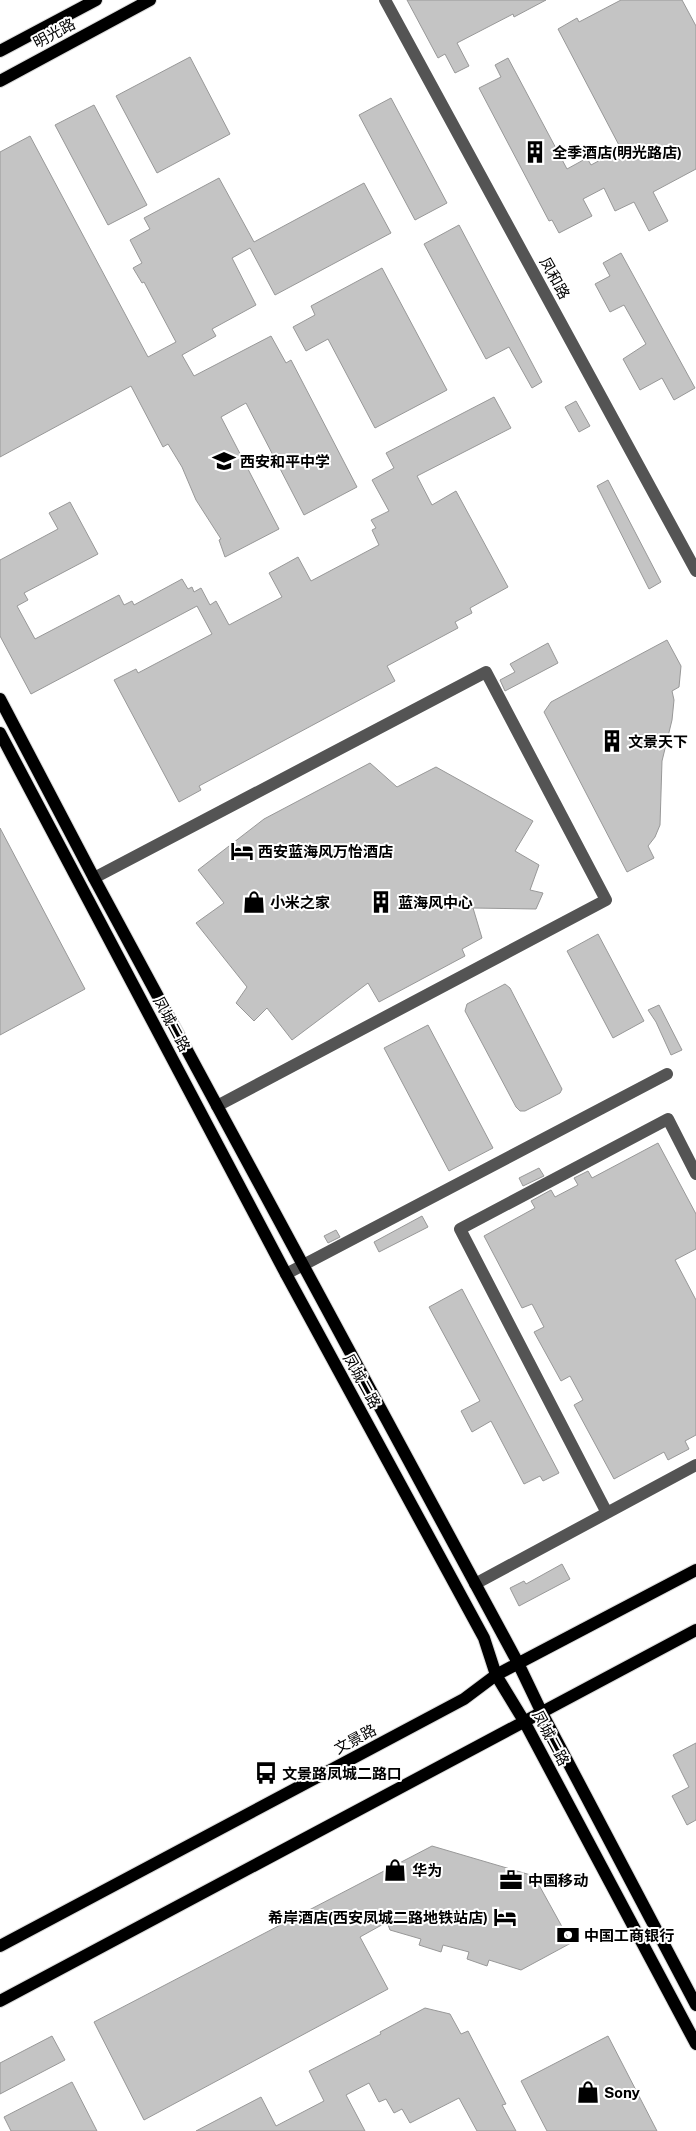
<svg xmlns="http://www.w3.org/2000/svg" width="696" height="2131" viewBox="0 0 696 2131" font-family="'Public Sans','Noto Sans SC',sans-serif">
	<style>
		.building { fill: #c4c4c4; stroke: #989898 }
		.lines { fill: none; stroke-linecap: round; stroke-linejoin: round }
		.major-casing { stroke: #dbdbdb; stroke-width: 14 }
		.minor { stroke: #545454; stroke-width: 12 }
		.major { stroke: #000; stroke-width: 12 }
		.labels { text-anchor: middle; dominant-baseline: central; stroke-width: 4; stroke-linejoin: round; paint-order: stroke }
		.street-label { font-size: 15px; fill: #000; stroke: #fff }
		.poi-label { font-size: 15px; font-weight: bold; fill: #000; stroke: #fff; text-anchor: start }
	</style>
	<rect width="100%" height="100%" fill="#fff"/>
	<path class="building" d="M 407,0 L 546,0 L 514,17 L 513,14 L 457,43 L 469,66 L 455,73 L 445,54 L 438,58 Z
		M 621,0 L 682,0 L 696,26 L 696,169 L 653,192 L 668,221 L 649,231 L 634,202 L 615,211 L 604,188 L 583,199 L 592,216 L 559,233 L 552,220 L 549,221 L 479,88 L 501,77 L 495,65 L 508,58 L 567,169 L 587,158 L 591,165 L 621,149 L 558,29 L 577,18 L 579,22 Z
		M 190,57 L 230,134 L 157,173 L 116,96 Z
		M 391,98 L 447,203 L 415,220 L 359,115 Z
		M 94,105 L 147,205 L 108,225 L 55,125 Z
		M 30,136 L 148,357 L 176,342 L 144,282 L 142,283 L 133,268 L 142,263 L 130,240 L 150,229 L 144,218 L 219,178 L 254,242 L 364,183 L 391,233 L 275,295 L 250,248 L 232,258 L 256,305 L 212,329 L 216,336 L 182,355 L 194,376 L 271,336 L 286,363 L 291,360 L 357,487 L 304,515 L 246,403 L 221,417 L 279,529 L 225,557 L 219,540 L 221,539 L 196,500 L 182,467 L 168,444 L 163,447 L 131,386 L 0,457 L 0,152 Z
		M 459,225 L 542,382 L 532,388 L 509,347 L 486,359 L 424,244 Z
		M 621,253 L 695,388 L 674,400 L 662,378 L 640,390 L 623,359 L 646,344 L 624,305 L 610,312 L 595,284 L 610,276 L 603,263 Z
		M 382,268 L 447,390 L 375,428 L 328,339 L 306,351 L 293,327 L 315,315 L 311,306 Z
		M 494,397 L 511,428 L 417,476 L 432,505 L 456,491 L 508,587 L 470,608 L 472,613 L 455,622 L 458,628 L 387,666 L 395,681 L 199,786 L 201,790 L 179,802 L 114,680 L 136,669 L 138,673 L 212,634 L 197,606 L 31,694 L 0,636 L 0,560 L 58,529 L 49,513 L 70,502 L 98,554 L 24,593 L 28,600 L 17,606 L 35,639 L 119,595 L 124,605 L 132,601 L 134,605 L 182,579 L 188,589 L 192,587 L 194,592 L 201,588 L 210,605 L 216,601 L 229,625 L 282,597 L 269,573 L 298,557 L 311,581 L 379,545 L 372,530 L 376,528 L 371,520 L 389,511 L 372,480 L 394,468 L 386,453 Z
		M 576,401 L 590,426 L 579,432 L 565,407 Z
		M 608,480 L 661,582 L 649,589 L 597,486 Z
		M 667,640 L 681,666 L 679,687 L 672,691 L 674,700 L 672,720 L 662,761 L 660,825 L 655,837 L 648,846 L 654,858 L 627,872 L 544,712 L 551,702 Z
		M 548,643 L 558,663 L 505,691 L 500,680 L 515,672 L 510,664 Z
		M 370,763 L 397,787 L 436,767 L 533,821 L 515,851 L 539,865 L 530,890 L 543,893 L 536,909 L 473,908 L 482,938 L 462,949 L 465,956 L 379,1002 L 368,983 L 292,1040 L 267,1008 L 254,1021 L 236,1003 L 247,987 L 196,923 L 224,903 L 198,870 L 264,819 Z
		M 0,828 L 85,989 L 0,1035 Z
		M 598,934 L 644,1021 L 613,1038 L 567,951 Z
		M 505,984 L 510,988 L 562,1089 L 560,1093 L 525,1111 L 520,1111 L 516,1107 L 465,1011 L 467,1004 Z
		M 659,1005 L 682,1050 L 671,1055 L 656,1022 L 648,1010 Z
		M 428,1025 L 493,1148 L 449,1171 L 384,1048 Z
		M 658,1143 L 696,1214 L 696,1249 L 675,1260 L 696,1300 L 696,1435 L 685,1441 L 689,1449 L 668,1460 L 664,1452 L 614,1479 L 574,1405 L 583,1400 L 570,1376 L 561,1381 L 534,1332 L 544,1327 L 532,1304 L 522,1308 L 484,1236 L 535,1208 L 531,1201 L 551,1190 L 555,1197 L 578,1185 L 574,1178 L 588,1171 L 592,1178 Z
		M 539,1168 L 544,1176 L 523,1186 L 519,1178 Z
		M 422,1216 L 428,1227 L 379,1252 L 374,1242 Z
		M 336,1230 L 340,1237 L 328,1243 L 324,1236 Z
		M 462,1289 L 559,1473 L 543,1481 L 540,1476 L 524,1484 L 491,1421 L 472,1432 L 461,1411 L 480,1401 L 429,1307 Z
		M 562,1564 L 570,1579 L 519,1606 L 510,1588 L 524,1581 L 526,1584 Z
		M 696,1743 L 696,1820 L 687,1825 L 672,1796 L 689,1787 L 673,1755 Z
		M 432,1846 L 534,1876 L 571,1943 L 521,1970 L 489,1960 L 487,1966 L 467,1959 L 469,1952 L 443,1945 L 441,1952 L 419,1945 L 421,1939 L 390,1930 L 387,1922 L 360,1937 L 388,1989 L 144,2120 L 94,2022 Z
		M 425,2008 L 450,2014 L 461,2034 L 468,2031 L 506,2104 L 502,2105 L 516,2131 L 477,2131 L 459,2098 L 410,2123 L 402,2109 L 394,2113 L 386,2099 L 379,2102 L 369,2083 L 346,2095 L 365,2131 L 196,2131 L 261,2097 L 276,2126 L 324,2101 L 309,2071 L 381,2034 L 380,2032 Z
		M 52,2036 L 65,2060 L 0,2094 L 0,2063 Z
		M 608,2036 L 657,2131 L 547,2131 L 521,2081 Z
		M 72,2082 L 97,2131 L 11,2131 L 4,2117 Z"/>
	<g class="lines">
		<defs>
			<path id="major" d="M 0,51 L 96,0
				M 0,81 L 150,0
				M 0,699 L 94,878 L 518,1663 L 541,1711 L 696,2005
				M 0,733 L 286,1274 L 484,1638 L 496,1675 L 524,1721 L 696,2044
				M 0,1946 L 464,1699 L 496,1675 L 696,1570
				M 0,2001 L 696,1630"/>
		</defs>
		<use href="#major" class="major-casing"/>
		<path class="minor" d="M 385,0 L 696,571
			M 94,878 L 486,672 L 606,900 L 217,1106
			M 286,1274 L 667,1074
			M 607,1513 L 460,1229 L 668,1119 L 696,1174
			M 475,1584 L 696,1465"/>
		<use href="#major" class="major"/>
	</g>
	<defs>
		<symbol id="building-bare" viewBox="-9 -9 18 18"><path d="M-4-6H4V6H1V3H-1V6H-4ZM-2.5-4.3h1.7v1.8h-1.7ZM.8-4.3h1.7v1.8H.8ZM-2.5-1h1.7V.8h-1.7ZM.8-1h1.7V.8H.8Z" fill="#000" stroke="#fff" stroke-width="2.5" paint-order="stroke"/></symbol>
		<symbol id="school-bare" viewBox="-9 -9 18 18"><path d="M0-5L7-2L0 1L-7-2ZM-4 1L0 2.5L4 1V4Q0 6-4 4Z" fill="#000" stroke="#fff" stroke-width="2.5" paint-order="stroke"/></symbol>
		<symbol id="hotel-bare" viewBox="-9 -9 18 18"><path d="M-6-4.5h1.5V1H6V5H4.5V3h-9V5H-6ZM-4 0a1.8 1.8 0 1 1 3.6 0ZM.5 0V-2.5h3Q6-2.5 6 0Z" fill="#000" stroke="#fff" stroke-width="2.5" paint-order="stroke"/></symbol>
		<symbol id="shop-bare" viewBox="-9 -9 18 18"><path d="M-5-2.5h2.3a2.7 3.5 0 0 1 5.4 0H5L5.5 6h-11ZM-1.5-2.5h3a1.5 2.3 0 0 0-3 0Z" fill="#000" stroke="#fff" stroke-width="2.5" paint-order="stroke"/></symbol>
		<symbol id="bus-bare" viewBox="-9 -9 18 18"><path d="M-5-6H5V4H4V6H2V4H-2V6H-4V4H-5ZM-3.5-4V0h7V-4ZM-3.5 1.2v1.5H-2V1.2ZM2 1.2v1.5H3.5V1.2Z" fill="#000" stroke="#fff" stroke-width="2.5" paint-order="stroke"/></symbol>
		<symbol id="office-bare" viewBox="-9 -9 18 18"><path d="M-6-3h4V-5.5h4V-3h4V5H-6ZM-1-4.5V-3h2v-1.5ZM-6 0V1H6V0Z" fill="#000" stroke="#fff" stroke-width="2.5" paint-order="stroke"/></symbol>
		<symbol id="bank-bare" viewBox="-9 -9 18 18"><path d="M-6-4H6V4H-6ZM0-2.3a2.3 2.3 0 1 0 0 4.6a2.3 2.3 0 1 0 0-4.6Z" fill="#000" stroke="#fff" stroke-width="2.5" paint-order="stroke"/></symbol>
	</defs>
	<g fill-rule="evenodd">
		<use href="#building-bare" x="519" y="136" width="32" height="32"/>
		<use href="#school-bare" x="208" y="445" width="32" height="32"/>
		<use href="#building-bare" x="596" y="725" width="32" height="32"/>
		<use href="#hotel-bare" x="226" y="835" width="32" height="32"/>
		<use href="#shop-bare" x="238" y="886" width="32" height="32"/>
		<use href="#building-bare" x="365" y="886" width="32" height="32"/>
		<use href="#bus-bare" x="250" y="1757" width="32" height="32"/>
		<use href="#shop-bare" x="379" y="1854" width="32" height="32"/>
		<use href="#office-bare" x="495" y="1864" width="32" height="32"/>
		<use href="#hotel-bare" x="489" y="1901" width="32" height="32"/>
		<use href="#bank-bare" x="552" y="1919" width="32" height="32"/>
		<use href="#shop-bare" x="572" y="2076" width="32" height="32"/>
	</g>
	<g class="labels">
		<g class="street-label">
			<text transform="translate(54 33) rotate(-28)">明光路</text>
			<text transform="translate(555 278) rotate(61)">凤和路</text>
			<text transform="translate(172 1024) rotate(62)">凤城二路</text>
			<text transform="translate(362 1381) rotate(61)">凤城二路</text>
			<text transform="translate(551 1738) rotate(62)">凤城二路</text>
			<text transform="translate(355 1739) rotate(-28)">文景路</text>
		</g>
		<g class="poi-label">
			<text x="552" y="152">全季酒店(明光路店)</text>
			<text x="240" y="461">西安和平中学</text>
			<text x="628" y="741">文景天下</text>
			<text x="258" y="851">西安蓝海风万怡酒店</text>
			<text x="270" y="902">小米之家</text>
			<text x="398" y="902">蓝海风中心</text>
			<text x="282" y="1773">文景路凤城二路口</text>
			<text x="412" y="1870">华为</text>
			<text x="528" y="1880">中国移动</text>
			<text x="488" y="1917" text-anchor="end">希岸酒店(西安凤城二路地铁站店)</text>
			<text x="584" y="1935">中国工商银行</text>
			<text x="604" y="2092">Sony</text>
		</g>
	</g>
</svg>
